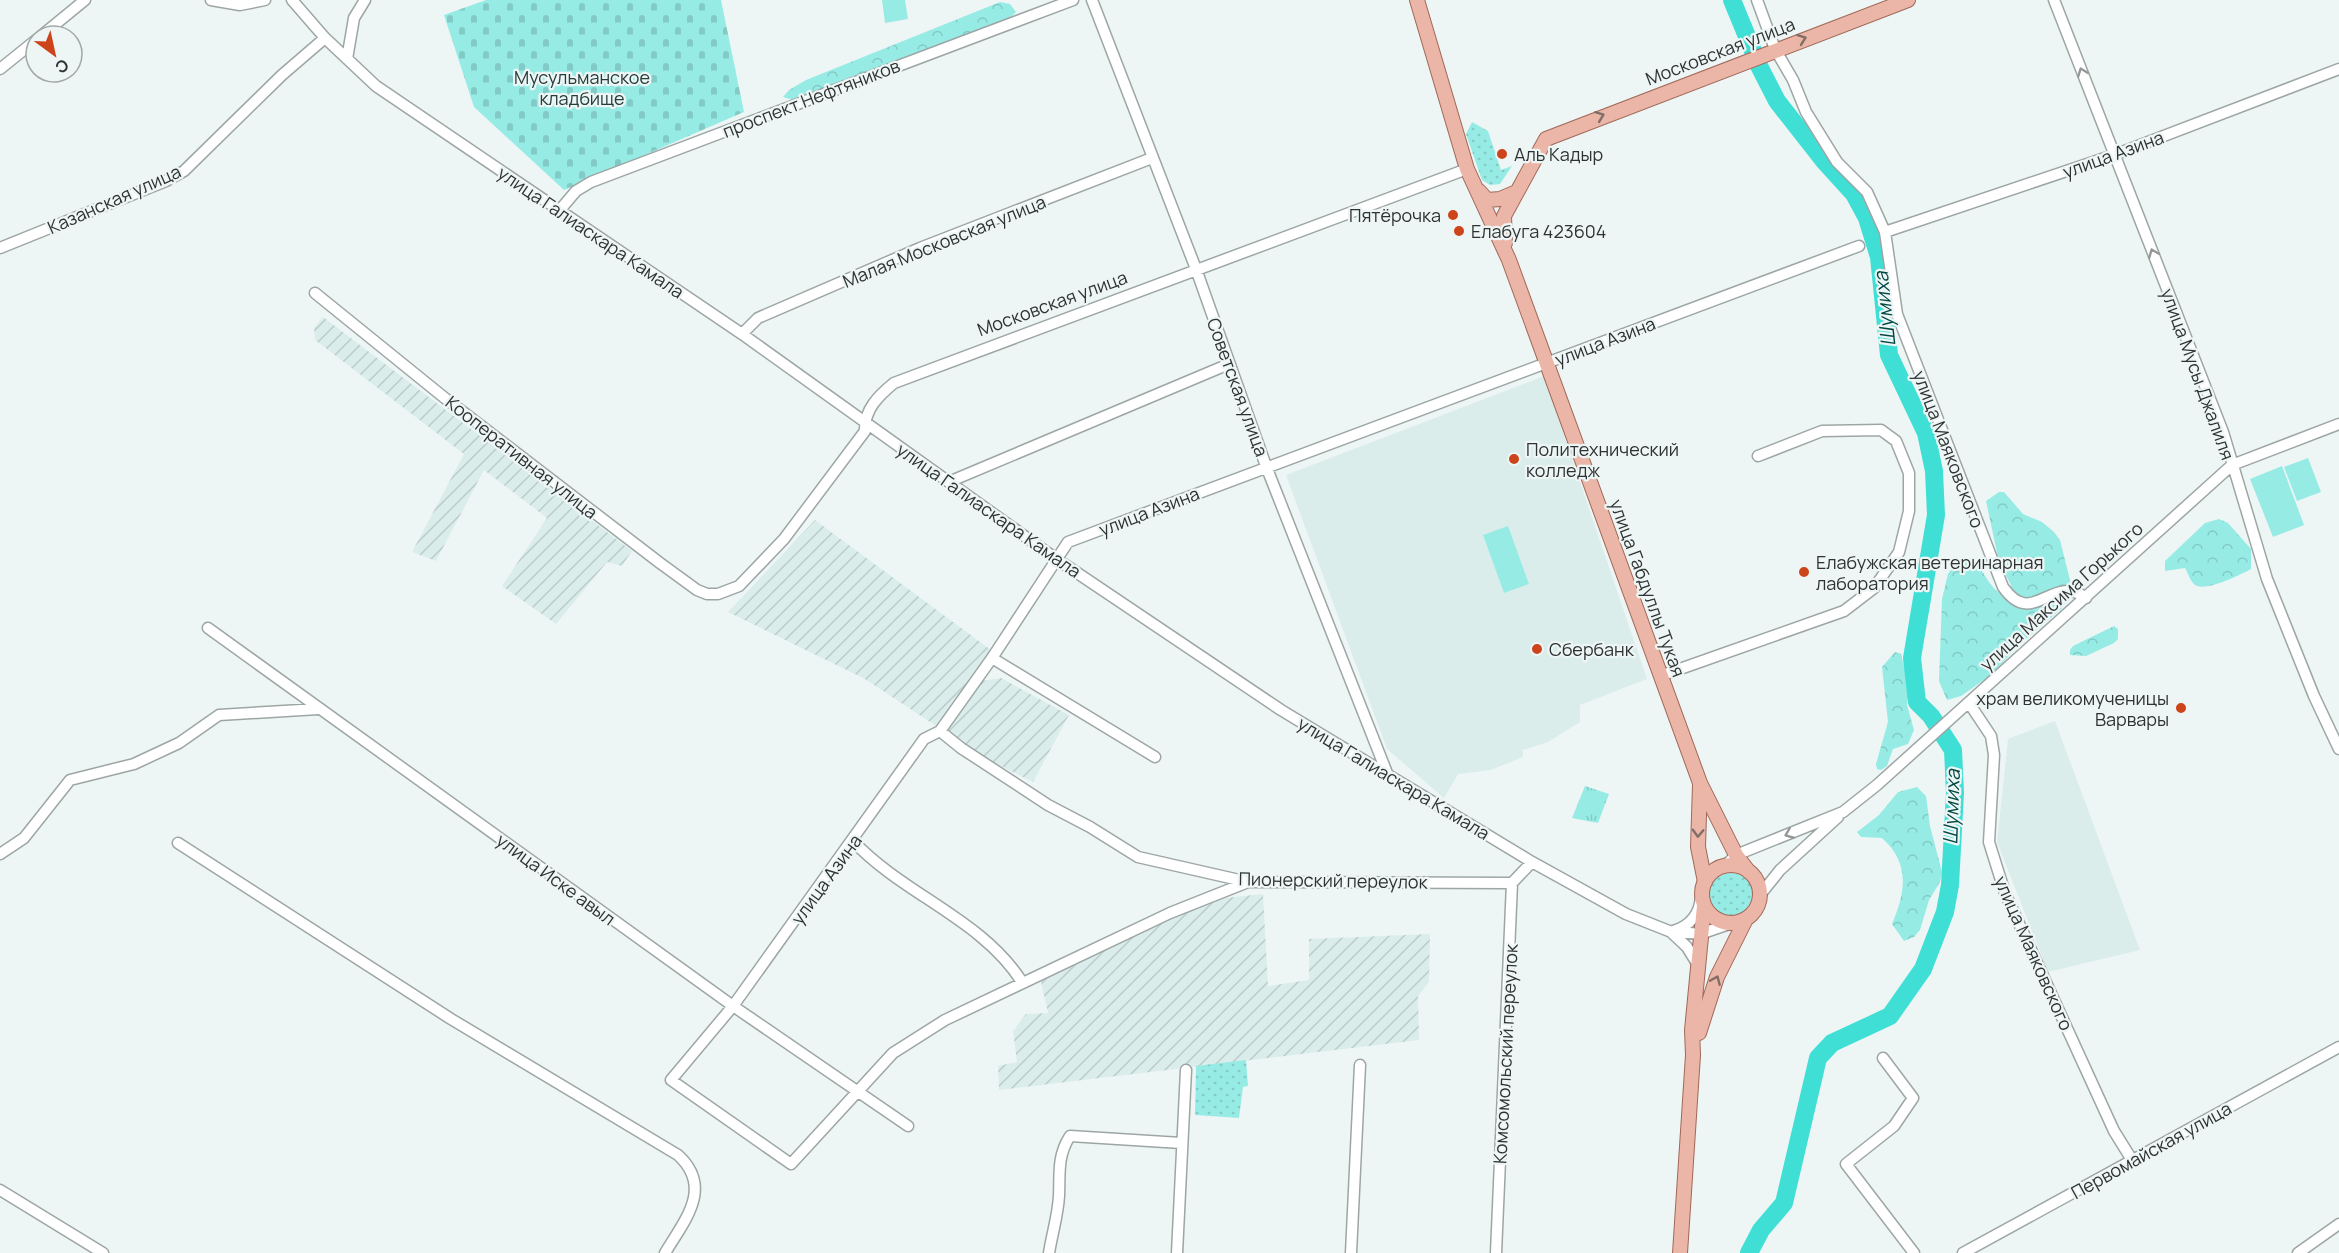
<svg xmlns="http://www.w3.org/2000/svg" width="2339" height="1253" viewBox="0 0 2339 1253" font-family="Manrope,sans-serif">
	<style>
		.built { fill: #daedeb }
		.industrial { fill: url(#industrial-furrows) }
		.grass { fill: url(#grass-dots) }
		.forest { fill: url(#forest-crowns) }
		.cemetery { fill: url(#cemetery-stones) }
		.park { fill: url(#park-tufts) }
		.pitch { fill: #97ebe5 }
		.lines { fill: none; stroke-linecap: round; stroke-linejoin: round }
		.river { stroke: #40dfd6; stroke-width: 18 }
		.minor-casing { stroke: #9da6a5; stroke-width: 13 }
		.major-casing { stroke: #a06858; stroke-width: 16 }
		.minor { stroke: #fff; stroke-width: 10 }
		.major { stroke: #ebb6a7; stroke-width: 14 }
		.oneway { stroke: #836d67 }
		.oneway2 { stroke: #969898 }
		.poi-dot { fill: #cd441b; stroke: #edf6f5; stroke-width: 2 }
		.labels { text-anchor: middle; dominant-baseline: central; stroke-width: 4.5; stroke-linejoin: round; paint-order: stroke }
		.street-label { font-size: 18px; fill: #2e3232; stroke: #edf6f5 }
		.park-label { font-size: 18px; fill: #243d3b; stroke: #edf6f5 }
		.poi-label { font-size: 18px; fill: #2e3232; stroke: #edf6f5; text-anchor: start }
		.water-label { font-size: 20px; font-style: italic; fill: #004744; stroke: #edf6f5 }
	</style>
	<defs>
		<pattern id="industrial-furrows" width="10" height="10" patternUnits="userSpaceOnUse" patternTransform="scale(1.5)"><rect width="10" height="10" fill="#daedeb"/><path d="M-1 1l2-2M0 10L10 0M9 11l2-2" fill="none" stroke="#bbccca"/></pattern>
		<pattern id="grass-dots" width="8" height="8" patternUnits="userSpaceOnUse" patternTransform="scale(1.5)"><rect width="8" height="8" fill="#97ebe5"/><path d="M2 2h.1M6 6h.1" fill="none" stroke="#82cac5" stroke-width="1.8" stroke-linecap="round"/></pattern>
		<pattern id="forest-crowns" width="20" height="18" patternUnits="userSpaceOnUse" patternTransform="scale(1.5)"><rect width="20" height="18" fill="#97ebe5"/><path d="M2 6a3 3 0 1 1 6 0M12 15a3 3 0 1 1 6 0" fill="none" stroke="#82cac5"/></pattern>
		<pattern id="cemetery-stones" width="16" height="16" patternUnits="userSpaceOnUse" patternTransform="scale(1.5)"><rect width="16" height="16" fill="#97ebe5"/><path d="M2 7V4a2 2 0 0 1 4 0v3zM10 15v-3a2 2 0 0 1 4 0v3z" fill="#82cac5"/></pattern>
		<pattern id="park-tufts" width="24" height="20" patternUnits="userSpaceOnUse" patternTransform="scale(1.5)"><rect width="24" height="20" fill="#97ebe5"/><path d="M3 7l-1-3M5 7V3M7 7l1-3M15 17l-1-3M17 17v-4M19 17l1-3" fill="none" stroke="#82cac5"/></pattern>
	</defs>
	<rect width="100%" height="100%" fill="#edf6f5"/>
	<path class="built" d="M 1544,376 L 1647,679 L 1580,705 L 1580,722 L 1548,742 L 1523,750 L 1523,757 L 1491,770 L 1458,774 L 1444,798 L 1387,749 L 1286,475 Z
		M 2055,721 L 2140,950 L 2048,972 L 1997,842 L 2008,739 Z"/>
	<path class="industrial" d="M 323,317 L 632,551 L 622,566 L 607,562 L 556,624 L 502,586 L 547,518 L 484,470 L 436,561 L 412,552 L 464,454 L 315,340 L 314,328 Z
		M 815,520 L 991,650 L 936,726 L 865,679 L 728,612 Z
		M 1001,678 L 1069,715 L 1033,782 L 985,758 L 947,731 L 981,681 Z
		M 1263,894 L 1268,986 L 1309,980 L 1309,939 L 1430,934 L 1429,982 L 1418,996 L 1419,1040 L 999,1090 L 998,1066 L 1017,1062 L 1013,1031 L 1026,1014 L 1048,1013 L 1041,982 L 1114,941 L 1215,899 Z"/>
	<path class="grass" d="M 1472,122 L 1488,131 L 1501,170 L 1512,166 L 1500,184 L 1490,185 L 1482,180 L 1466,134 Z
		M1709 895a22 22 0 1 1 44 0a22 22 0 1 1-44 0Z
		M 1246,1060 L 1248,1086 L 1243,1087 L 1239,1118 L 1195,1115 L 1196,1066 Z"/>
	<path class="forest" d="M 1000,2 L 1010,4 L 1016,12 L 1009,19 L 802,97 L 793,100 L 783,97 L 789,90 L 806,80 Z
		M 1999,492 L 2004,492 L 2023,514 L 2042,522 L 2054,532 L 2060,540 L 2070,580 L 2066,601 L 2061,609 L 2019,645 L 1991,675 L 1961,696 L 1947,700 L 1939,681 L 1942,599 L 1948,574 L 1957,561 L 1971,558 C 1984,569 1988,587 2003,595 L 2010,590 L 2011,585 L 1999,562 L 1986,501 Z
		M 2219,519 L 2228,523 L 2251,549 L 2251,569 C 2240,575 2206,592 2195,585 C 2190,581 2188,573 2185,568 L 2165,571 L 2165,561 L 2205,523 Z
		M 2114,626 L 2118,629 L 2118,639 L 2114,643 L 2086,656 L 2070,655 L 2070,650 L 2073,646 Z
		M 1895,652 L 1901,654 L 1909,687 L 1907,705 L 1914,730 L 1908,744 L 1893,749 L 1887,766 L 1881,770 L 1877,769 L 1876,764 L 1888,722 L 1882,667 Z
		M 1917,787 L 1926,796 L 1930,826 L 1942,872 L 1940,882 L 1929,900 L 1920,930 L 1914,937 L 1904,941 L 1892,924 C 1905,893 1911,864 1882,838 L 1861,837 L 1857,832 L 1879,815 L 1898,792 Z"/>
	<path class="cemetery" d="M 486,0 L 721,0 L 744,112 L 564,190 L 474,107 L 444,15 Z"/>
	<path class="park" d="M 1585,786 L 1609,794 L 1598,823 L 1572,818 Z"/>
	<path class="pitch" d="M 882,0 L 905,0 L 908,19 L 885,23 Z
		M 2308,458 L 2321,492 L 2297,501 L 2284,467 Z
		M 2282,466 L 2304,525 L 2273,537 L 2250,479 Z
		M 1508,526 L 1529,584 L 1504,593 L 1483,535 Z"/>
	<g class="lines">
		<path class="river" d="M 1732,0 L 1753,51
			M 1749,1253 L 1761,1230 L 1784,1203 L 1818,1058 L 1832,1043 L 1890,1016 L 1923,969 L 1945,912 L 1950,885 L 1955,793 L 1953,750 L 1931,716 L 1917,702 L 1912,658 L 1936,515 L 1934,471 L 1926,433 L 1889,355 L 1879,257 L 1867,218 L 1854,194 L 1824,161 L 1777,101 L 1757,62"/>
		<defs>
			<path id="minor" d="M 211,0 L 240,5 L 265,0
				M 292,0 L 325,38 L 376,86 L 742,334 L 1055,558 L 1281,710 L 1532,862 L 1626,914 L 1669,931 L 1700,934 L 1732,923
				M 1092,0 L 1196,269 L 1266,466 L 1387,773
				M 1757,0 L 1775,49 L 1793,80 L 1806,112 L 1837,162 L 1867,192 L 1885,232 L 1897,314 L 2003,587 C 2033,630 2052,572 2086,598
				M 2054,0 L 2223,432 L 2267,579 L 2314,696 L 2339,749
				M 41,36 L 85,0
				M 347,59 L 354,18 L 365,0
				M 0,69 L 36,40
				M 559,211 L 576,191 L 591,182 L 1073,0
				M 1885,232 L 2114,155 L 2339,69
				M 0,248 L 166,181 L 184,171 L 282,75 L 325,38
				M 315,293 L 446,399 L 660,563 L 697,590 L 707,594 L 718,594 L 739,586 L 784,539 L 865,431 C 864,410 878,396 894,383 L 1467,169
				M 742,334 L 758,318 L 920,248 L 1152,158
				M 951,481 L 1229,364
				M 208,628 L 733,1006 L 908,1126
				M 992,658 L 1155,757
				M 1660,676 L 1844,611 L 1874,588 L 1899,552 L 1909,511 L 1909,473 L 1896,441 L 1881,430 L 1822,431 L 1758,456
				M 1969,703 L 1991,736 L 1994,755 L 1989,842 L 2005,893 L 2114,1131 L 2132,1160
				M 940,731 L 961,748 L 1048,805 L 1090,827 L 1138,857 L 1248,882 L 1512,883
				M 853,841 C 904,895 982,919 1022,982
				M 178,843 L 451,1019 L 678,1155 C 714,1188 684,1221 665,1253
				M 0,854 L 24,838 L 70,780 L 134,764 L 179,743 L 219,715 L 318,709
				M 1725,866 L 1736,855 L 1843,812 L 1877,785 L 2232,465 L 2339,424
				M 1248,882 L 1170,913 L 945,1020 L 893,1053 L 791,1164 L 671,1080 L 733,1006 L 924,739 L 940,731 L 992,658 L 1068,542 L 1859,246
				M 1760,895 L 1780,870 L 1838,817
				M 1670,931 L 1687,947 L 1698,965
				M 1673,931 C 1690,926 1700,914 1701,896
				M 1883,1058 L 1913,1098 L 1894,1126 L 1846,1164 L 1914,1253
				M 0,1190 L 103,1253
				M 1049,1253 C 1052,1234 1058,1215 1059,1196 C 1060,1174 1057,1156 1070,1136 L 1181,1143
				M 1177,1253 L 1186,1070
				M 1351,1253 L 1360,1065
				M 1496,1253 L 1512,883 L 1532,862
				M 1963,1253 L 2339,1047
				M 2298,1253 L 2339,1224"/>
			<path id="major" d="M 1417,0 L 1467,169 L 1509,260 L 1700,783 L 1736,855 L 1749,872
				M 1479,191 L 1487,200 L 1500,199 L 1514,193
				M 1505,243 L 1504,216 L 1546,139 L 1908,0
				M 1700,785 L 1698,847 L 1705,882
				M1702 894a29 29 0 1 1 58 0a29 29 0 1 1-58 0Z
				M 1699,1033 L 1717,977 L 1746,919
				M 1680,1253 L 1693,1055 L 1692,1030 L 1704,906"/>
		</defs>
		<use href="#minor" class="minor-casing"/>
		<use href="#major" class="major-casing"/>
		<use href="#minor" class="minor"/>
		<use href="#major" class="major"/>
	</g>
	<defs><path id="oneway-chevron" d="M-2-3.5L2.5 0L-2 3.5" fill="none" stroke-width="1.6" stroke-linecap="round" stroke-linejoin="round" transform="scale(1.5)"/></defs>
	<g class="oneway">
		<use href="#oneway-chevron" transform="translate(1802 39) rotate(-20)"/>
		<use href="#oneway-chevron" transform="translate(1600 116) rotate(-21)"/>
		<use href="#oneway-chevron" transform="translate(1698 833) rotate(92)"/>
		<use href="#oneway-chevron" transform="translate(1716 980) rotate(-67)"/>
	</g>
	<g class="oneway2">
		<use href="#oneway-chevron" transform="translate(2082 72) rotate(-111)"/>
		<use href="#oneway-chevron" transform="translate(2153 253) rotate(-112)"/>
		<use href="#oneway-chevron" transform="translate(1789 834) rotate(158)"/>
	</g>
	<g class="poi-dot">
		<circle cx="1502" cy="154" r="6"/>
		<circle cx="1453" cy="215" r="6"/>
		<circle cx="1459" cy="231" r="6"/>
		<circle cx="1514" cy="459" r="6"/>
		<circle cx="1804" cy="572" r="6"/>
		<circle cx="1537" cy="649" r="6"/>
		<circle cx="2181" cy="708" r="6"/>
	</g>
	<g class="labels">
		<g class="street-label">
			<text transform="translate(1720 51) rotate(-21)">Московская улица</text>
			<text transform="translate(811 98) rotate(-21)">проспект Нефтяников</text>
			<text transform="translate(2113 154) rotate(-20)">улица Азина</text>
			<text transform="translate(114 199) rotate(-24)">Казанская улица</text>
			<text transform="translate(591 232) rotate(34)">улица Галиаскара Камала</text>
			<text transform="translate(944 241) rotate(-22)">Малая Московская улица</text>
			<text transform="translate(1052 303) rotate(-20)">Московская улица</text>
			<text transform="translate(1605 341) rotate(-21)">улица Азина</text>
			<text transform="translate(2198 374) rotate(70)">улица Мусы Джалиля</text>
			<text transform="translate(1238 387) rotate(70)">Советская улица</text>
			<text transform="translate(1949 449) rotate(69)">улица Маяковского</text>
			<text transform="translate(522 457) rotate(38)">Кооперативная улица</text>
			<text transform="translate(989 510) rotate(35)">улица Галиаскара Камала</text>
			<text transform="translate(1149 511) rotate(-21)">улица Азина</text>
			<text transform="translate(1648 588) rotate(70)">улица Габдуллы Тукая</text>
			<text transform="translate(2061 596) rotate(-42)">улица Максима Горького</text>
			<text transform="translate(1394 778) rotate(31)">улица Галиаскара Камала</text>
			<text transform="translate(556 879) rotate(36)">улица Иске авыл</text>
			<text transform="translate(826 879) rotate(-54)">улица Азина</text>
			<text transform="translate(1333 880) rotate(1)">Пионерский переулок</text>
			<text transform="translate(2034 953) rotate(66)">улица Маяковского</text>
			<text transform="translate(1505 1054) rotate(-87)">Комсомольский переулок</text>
			<text transform="translate(2151 1150) rotate(-29)">Первомайская улица</text>
		</g>
		<g class="park-label">
			<text x="582" y="77">Мусульманское<tspan x="582" dy="21">кладбище</tspan></text>
		</g>
		<g class="poi-label">
			<text x="1514" y="154">Аль Кадыр</text>
			<text x="1441" y="215" text-anchor="end">Пятёрочка</text>
			<text x="1471" y="231">Елабуга 423604</text>
			<text x="1526" y="449">Политехнический<tspan x="1526" dy="21">колледж</tspan></text>
			<text x="1816" y="562">Елабужская ветеринарная<tspan x="1816" dy="21">лаборатория</tspan></text>
			<text x="1549" y="649">Сбербанк</text>
			<text x="2169" y="698" text-anchor="end">храм великомученицы<tspan x="2169" dy="21">Варвары</tspan></text>
		</g>
		<g class="water-label">
			<text transform="translate(1884 309) rotate(-96)">Шумиха</text>
			<text transform="translate(1951 807) rotate(-88)">Шумиха</text>
		</g>
	</g>
	<g transform="translate(54 54) rotate(147)"><circle r="28" fill="#edf6f5" stroke="#a1a8a7" stroke-width="1.5"/>
	<path d="M0-4.5L10 22L0 15L-10 22Z" fill="#cd441b"/>
	<text y="-9" font-size="16" font-weight="bold" text-anchor="middle" fill="#2e3232">С</text>
	</g>
</svg>
